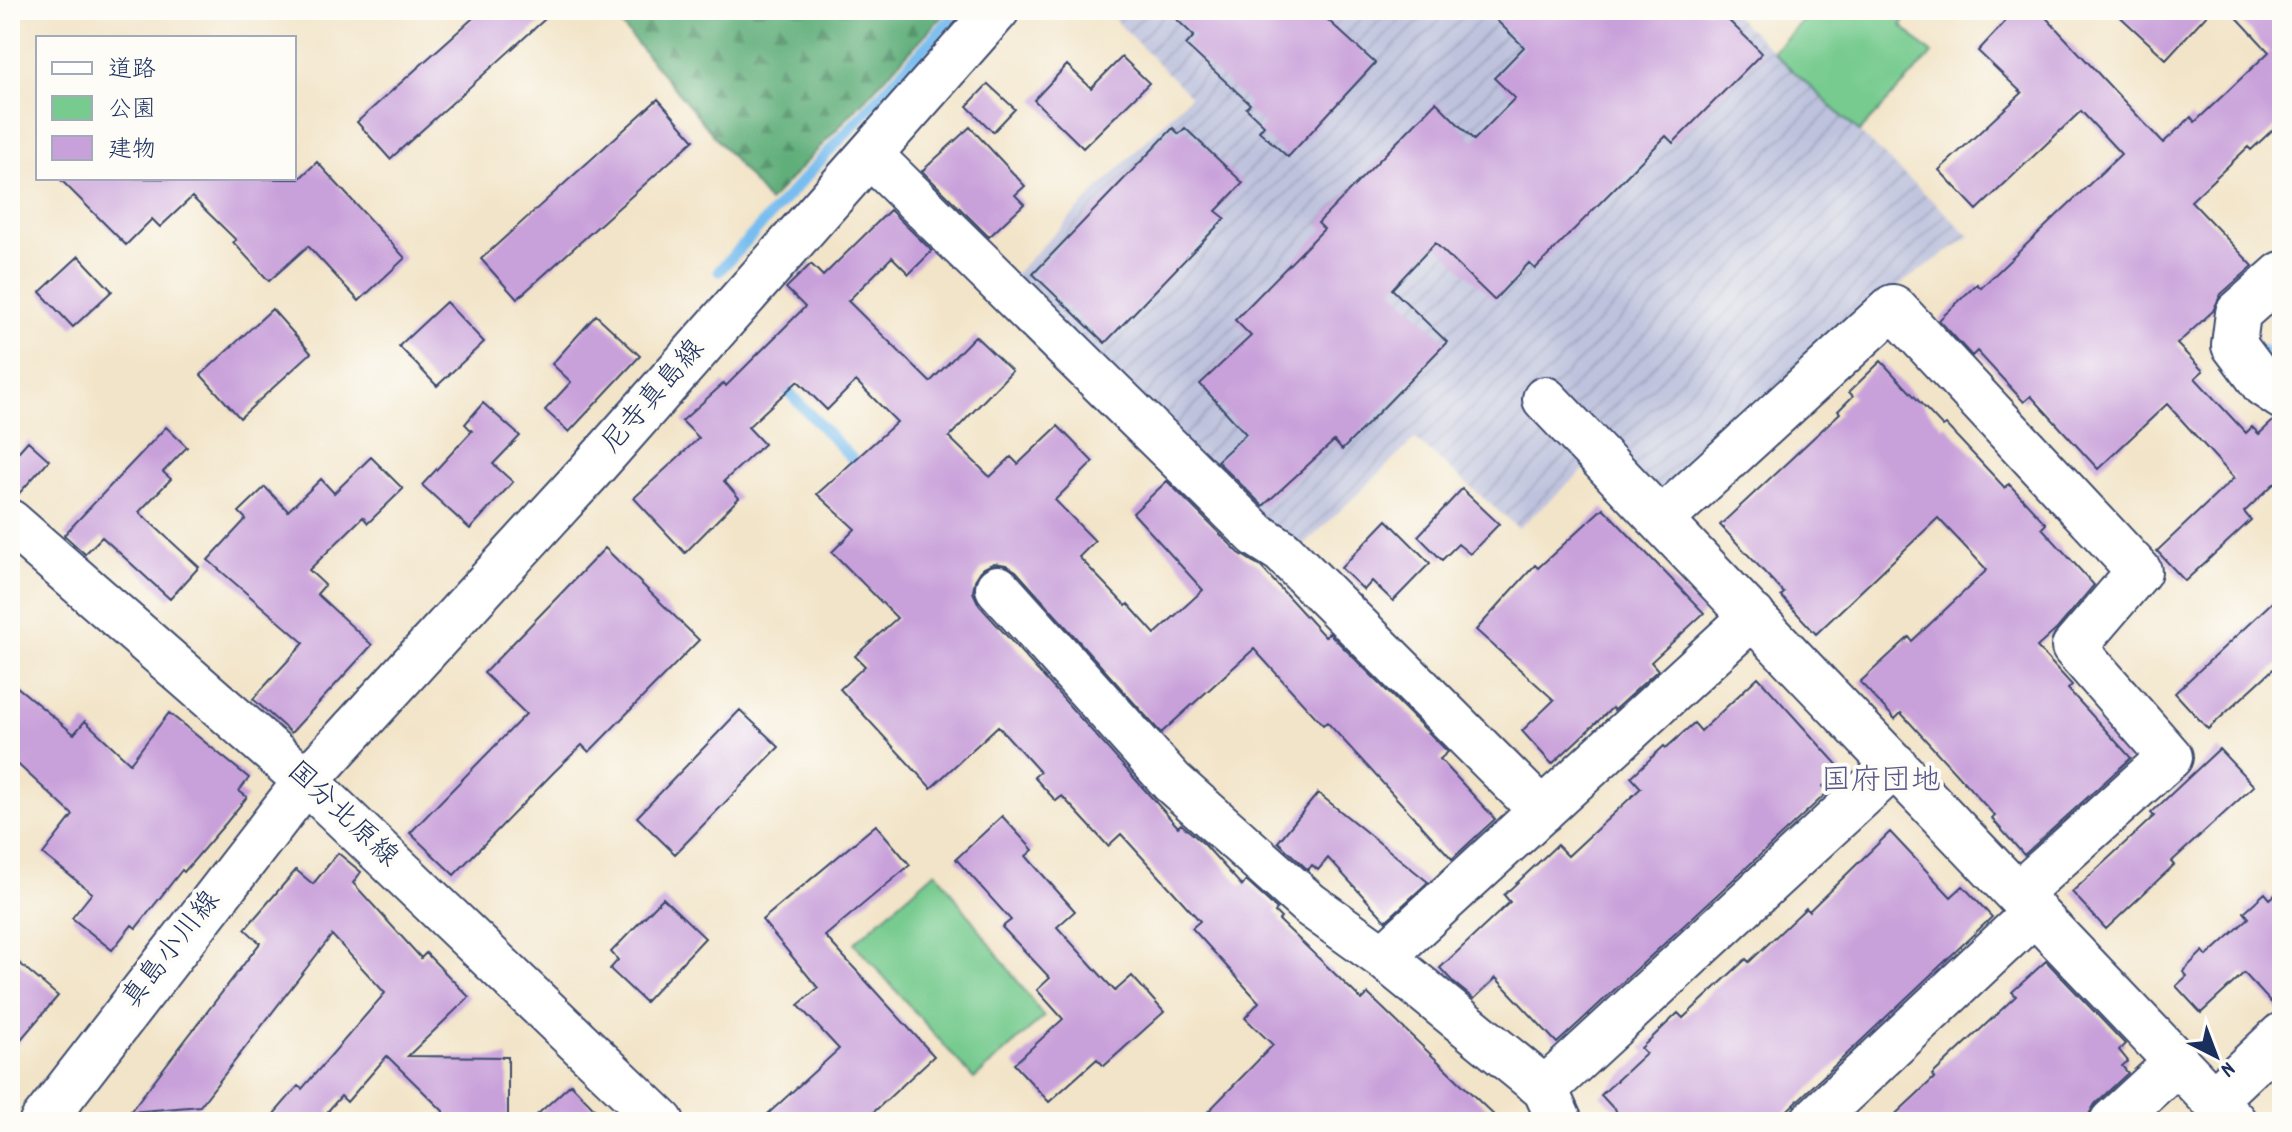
<svg xmlns="http://www.w3.org/2000/svg" width="2292" height="1132" viewBox="0 0 2292 1132" font-family="Dekko,'Klee One',sans-serif">
	<style>
		.industrial { fill: url(#industrial-furrows) }
		.forest { fill: url(#forest-firs); stroke: #3e6f6c; stroke-width: 2 }
		.green { fill: #77cb8f; stroke: #497d76; stroke-width: 2 }
		.lines { fill: none; stroke-linecap: round; stroke-linejoin: round }
		.stream { stroke: #78bdef; stroke-width: 11 }
		.building { fill: #c9a1da }
		.minor-casing { stroke: #3b4a6e; stroke-width: 48 }
		.minor { stroke: #fff; stroke-width: 44 }
		.labels { text-anchor: middle; dominant-baseline: central; stroke-width: 8; stroke-linejoin: round; paint-order: stroke }
		.street-label { font-size: 28px; fill: #1b2f5e; stroke: #fdfcf7 }
		.neighbourhood-label { font-size: 30px; fill: #585789; stroke: #fdfcf7 }
	</style>
	<defs>
		<pattern id="industrial-furrows" width="10" height="10" patternUnits="userSpaceOnUse" patternTransform="scale(2)"><rect width="10" height="10" fill="#bec2dd"/><path d="M-1 1l2-2M0 10L10 0M9 11l2-2" fill="none" stroke="#a3a7c0"/></pattern>
		<pattern id="forest-firs" width="22" height="20" patternUnits="userSpaceOnUse" patternTransform="scale(2)"><rect width="22" height="20" fill="#61af7a"/><path d="M5 1l3.5 6h-7zM16 11l3.5 6h-7z" fill="#4f8f67"/></pattern>
	</defs>
	<rect width="100%" height="100%" fill="#fdfcf7"/>
	<filter id="ink" filterUnits="userSpaceOnUse"><feTurbulence type="fractalNoise" baseFrequency=".0125" numOctaves="2"/><feDisplacementMap in="SourceGraphic" scale="16" xChannelSelector="R" yChannelSelector="G"/><feConvolveMatrix kernelMatrix="1 2 1 2 8 2 1 2 1" color-interpolation-filters="sRGB"/></filter>
	<filter id="wash" filterUnits="userSpaceOnUse"><feTurbulence type="fractalNoise" baseFrequency=".006" numOctaves="4" result="noise"/><feDisplacementMap in="SourceGraphic" scale="32" xChannelSelector="R" yChannelSelector="G"/><feGaussianBlur stdDeviation="1.8" result="paint"/><feColorMatrix in="noise" values="0 0 0 0 0 0 0 0 0 0 0 0 0 0 0 0 0 1.4 0 .05"/><feComposite in="paint" operator="in"/></filter>
	<g filter="url(#wash)">
		<rect width="100%" height="100%" fill="#f2e4c8"/>
		<path class="industrial" d="M 1105,10 L 1729,10 L 1970,236 L 1876,301 L 1644,514 L 1594,461 L 1518,528 L 1415,439 L 1304,545 L 1262,522 L 1011,278 L 1190,96 Z"/>
		<path class="forest" d="M 609,10 L 948,10 L 769,202 Z"/>
		<path class="green" d="M 1813,10 L 1915,10 L 1901,25 L 1932,54 L 1859,132 L 1773,52 Z
			M 936,871 L 1044,1017 L 974,1079 L 854,943 Z"/>
		<g class="lines">
			<path class="stream" d="M 719,271 L 959,10
				M 2263,350 L 2282,370
				M 778,381 L 863,470"/>
		</g>
		<g id="blocks">
			<path class="building" d="M 482,10 L 555,10 L 390,159 L 357,122 Z
				M 1167,10 L 1317,10 L 1375,63 L 1288,157 L 1259,131 L 1264,125 L 1246,108 L 1250,104 L 1186,45 L 1194,36 Z
				M 1486,10 L 1718,10 L 1762,53 L 1673,143 L 1666,136 L 1535,269 L 1529,263 L 1494,300 L 1435,243 L 1392,289 L 1447,342 L 1342,450 L 1334,441 L 1263,506 L 1217,461 L 1246,434 L 1200,384 L 1251,336 L 1235,320 L 1324,229 L 1318,223 L 1436,102 L 1474,140 L 1515,98 L 1494,78 L 1524,47 Z
				M 2016,10 L 2039,10 L 2163,143 L 2191,117 L 2195,122 L 2269,52 L 2230,10 L 2282,10 L 2282,121 L 2251,150 L 2248,147 L 2191,201 L 2253,266 L 2221,294 L 2213,311 L 2177,344 L 2203,371 L 2195,378 L 2246,433 L 2252,427 L 2259,434 L 2274,420 L 2282,422 L 2282,476 L 2244,512 L 2251,520 L 2185,581 L 2157,551 L 2234,478 L 2167,404 L 2098,469 L 2031,396 L 2024,402 L 1977,351 L 1972,356 L 1939,320 L 1977,284 L 1981,288 L 2121,154 L 2081,111 L 1977,210 L 1939,170 L 2022,93 L 1978,51 Z
				M 2113,10 L 2211,10 L 2166,59 Z
				M 1122,57 L 1149,83 L 1083,148 L 1034,100 L 1067,65 L 1091,88 Z
				M 988,84 L 1015,109 L 993,132 L 967,106 Z
				M 658,99 L 694,140 L 517,299 L 481,259 Z
				M 970,127 L 1025,186 L 1015,195 L 1024,204 L 989,237 L 922,171 Z
				M 1173,128 L 1179,134 L 1185,128 L 1243,183 L 1216,211 L 1225,218 L 1105,343 L 1033,274 Z
				M 317,162 L 405,258 L 359,301 L 308,246 L 269,281 L 233,242 L 236,240 L 192,197 L 160,227 L 152,219 L 126,245 L 59,178 L 299,179 Z
				M 890,210 L 932,251 L 909,274 L 892,257 L 848,301 L 930,382 L 975,336 L 1012,371 L 949,437 L 990,477 L 1011,457 L 1018,464 L 1058,426 L 1093,462 L 1055,500 L 1095,541 L 1079,557 L 1126,606 L 1128,604 L 1155,634 L 1203,590 L 1133,513 L 1167,481 L 1239,553 L 1261,567 L 1325,637 L 1329,633 L 1448,752 L 1440,759 L 1495,819 L 1452,859 L 1327,722 L 1323,725 L 1254,649 L 1161,733 L 1016,571 L 1006,565 L 994,563 L 982,569 L 975,580 L 973,592 L 979,605 L 1178,827 L 1181,824 L 1204,844 L 1242,886 L 1246,881 L 1277,909 L 1275,912 L 1281,918 L 1279,920 L 1362,1000 L 1368,994 L 1501,1122 L 1198,1122 L 1273,1045 L 1245,1018 L 1259,1002 L 1192,928 L 1200,921 L 1121,834 L 1108,846 L 1062,796 L 1056,801 L 1034,777 L 1040,772 L 998,726 L 931,788 L 840,689 L 865,666 L 855,656 L 897,618 L 832,552 L 855,529 L 817,494 L 897,422 L 856,381 L 827,410 L 798,381 L 748,427 L 764,444 L 724,481 L 739,498 L 685,553 L 634,498 L 699,438 L 682,421 L 724,383 L 726,386 L 805,307 L 786,288 L 811,264 L 823,276 Z
				M 79,256 L 112,291 L 73,327 L 40,292 Z
				M 446,302 L 484,342 L 437,386 L 399,346 Z
				M 272,309 L 311,353 L 240,418 L 201,375 Z
				M 596,315 L 640,356 L 569,432 L 545,410 L 571,382 L 552,364 Z
				M 1881,361 L 1943,427 L 1946,425 L 2005,488 L 2009,484 L 2046,524 L 2042,528 L 2094,585 L 2057,629 L 2037,647 L 2072,685 L 2068,689 L 2131,758 L 2024,855 L 1992,819 L 1995,816 L 1901,713 L 1895,719 L 1860,682 L 1909,637 L 1912,641 L 1987,570 L 1938,518 L 1816,634 L 1781,596 L 1784,593 L 1720,525 L 1840,413 L 1838,411 L 1853,396 L 1849,392 Z
				M 483,403 L 520,436 L 493,464 L 513,482 L 470,529 L 422,485 L 472,431 L 465,424 Z
				M 166,427 L 187,447 L 163,472 L 171,479 L 139,512 L 199,567 L 170,599 L 102,537 L 85,554 L 64,535 Z
				M 28,441 L 49,460 L 15,498 L 10,498 L 10,461 Z
				M 371,457 L 403,489 L 368,523 L 363,517 L 309,570 L 325,585 L 317,594 L 372,645 L 291,733 L 253,699 L 304,643 L 208,560 L 246,519 L 239,512 L 265,487 L 288,511 L 321,479 L 334,493 Z
				M 1462,489 L 1499,524 L 1470,554 L 1458,544 L 1442,560 L 1418,536 Z
				M 1603,508 L 1704,613 L 1651,662 L 1658,670 L 1614,710 L 1612,708 L 1552,764 L 1522,731 L 1554,700 L 1476,630 L 1535,565 L 1538,568 Z
				M 1387,520 L 1430,563 L 1393,601 L 1372,581 L 1364,590 L 1341,568 Z
				M 605,548 L 699,640 L 589,752 L 582,745 L 554,772 L 454,875 L 410,833 L 526,714 L 484,673 Z
				M 2282,593 L 2282,661 L 2208,729 L 2175,693 Z
				M 1758,677 L 1842,770 L 1823,786 L 1828,792 L 1557,1043 L 1496,978 L 1474,999 L 1454,983 L 1440,968 L 1510,902 L 1504,895 L 1557,845 L 1568,856 L 1641,788 L 1631,777 L 1664,746 L 1666,748 L 1694,723 L 1701,731 Z
				M 10,681 L 74,734 L 85,721 L 130,763 L 169,713 L 249,778 L 239,791 L 247,797 L 226,823 L 184,872 L 182,870 L 136,928 L 132,925 L 112,950 L 72,918 L 92,893 L 43,854 L 73,815 L 10,757 Z
				M 740,710 L 779,747 L 675,854 L 637,817 Z
				M 2219,749 L 2254,786 L 2171,862 L 2174,865 L 2106,929 L 2072,892 L 2154,816 L 2151,813 Z
				M 1318,793 L 1428,882 L 1386,921 L 1328,858 L 1318,870 L 1312,865 L 1308,870 L 1278,842 Z
				M 1002,816 L 1033,850 L 1026,856 L 1075,911 L 1057,927 L 1115,991 L 1132,976 L 1164,1012 L 1104,1066 L 1097,1059 L 1049,1102 L 1014,1064 L 1063,1019 L 1037,990 L 1050,978 L 1002,927 L 1011,920 L 956,859 Z
				M 876,825 L 910,865 L 825,936 L 934,1056 L 863,1122 L 759,1122 L 839,1049 L 798,1005 L 818,988 L 762,920 Z
				M 1890,832 L 1951,897 L 1963,886 L 1992,917 L 1775,1122 L 1626,1122 L 1601,1095 L 1646,1053 L 1641,1048 L 1678,1013 L 1683,1018 L 1746,959 L 1749,962 L 1806,908 L 1809,911 Z
				M 338,853 L 361,872 L 353,883 L 421,958 L 426,953 L 469,997 L 408,1056 L 508,1057 L 508,1122 L 443,1122 L 443,1111 L 387,1056 L 347,1102 L 341,1096 L 328,1111 L 340,1122 L 267,1122 L 298,1086 L 302,1089 L 385,993 L 332,935 L 200,1106 L 130,1112 L 260,943 L 245,929 L 296,870 L 313,884 Z
				M 2282,889 L 2282,1011 L 2279,1011 L 2244,973 L 2201,1013 L 2176,986 L 2187,976 L 2183,971 L 2203,951 L 2207,956 L 2249,918 L 2244,912 L 2265,893 L 2270,899 Z
				M 663,898 L 705,938 L 645,1002 L 610,969 L 618,960 L 611,952 Z
				M 10,955 L 58,996 L 10,1052 Z
				M 2046,961 L 2125,1044 L 2119,1050 L 2128,1061 L 2122,1066 L 2128,1073 L 2095,1104 L 2088,1116 L 2082,1122 L 1887,1122 L 1934,1078 L 1932,1075 L 2016,996 L 2012,992 Z
				M 571,1084 L 607,1122 L 529,1122 Z"/>
		</g>
	</g>
	<g filter="url(#ink)">
		<use href="#blocks" fill-opacity="0" stroke="#3b4a6e" stroke-width="2"/>
		<g class="lines">
			<defs>
				<path id="minor" d="M 870,155 L 1257,535 L 1282,551 L 1542,811
					M 2282,274 L 2238,313 L 2234,345 L 2264,385 L 2282,397
					M 1545,399 L 2234,1122
					M 1661,520 L 1893,307 L 2139,571 L 2074,647 L 2170,757 L 2018,894
					M 10,522 L 306,781 L 662,1122
					M 998,588 L 1172,782 L 1309,904 L 1383,957 L 1545,1089 L 1560,1122
					M 1383,957 L 1753,616
					M 1545,1089 L 1895,765
					M 2213,1100 L 2282,1035
					M 42,1122 L 306,781 L 590,471 L 997,10
					M 1812,1122 L 2035,912
					M 2112,1122 L 2177,1062"/>
			</defs>
			<use href="#minor" class="minor-casing"/>
			<use href="#minor" class="minor"/>
		</g>
	</g>
	<g class="labels">
		<g class="street-label">
			<text transform="translate(655 398) rotate(-49)">尼寺真島線</text>
			<text transform="translate(341 816) rotate(43)">国分北原線</text>
			<text transform="translate(173 951) rotate(-52)">真島小川線</text>
		</g>
		<g class="neighbourhood-label">
			<text x="1881" y="783">国府団地</text>
		</g>
	</g>
	<rect width="2292" height="1132" fill="none" stroke="#fdfcf7" stroke-width="40"/>
	<rect x="36" y="36" width="260" height="144" fill="#fdfcf7" stroke="#a3aaba" stroke-width="2"/>
	<rect x="52" y="62" width="40" height="12" fill="#ffffff" stroke="#a3aaba" stroke-width="2"/>
	<text x="108" y="76" font-size="24" fill="#1b2f5e">道路</text>
	<rect x="52" y="96" width="40" height="24" fill="#77cb8f" stroke="#a3aaba" stroke-width="2"/>
	<text x="108" y="116" font-size="24" fill="#1b2f5e">公園</text>
	<rect x="52" y="136" width="40" height="24" fill="#c9a1da" stroke="#a3aaba" stroke-width="2"/>
	<text x="108" y="156" font-size="24" fill="#1b2f5e">建物</text>
	<g transform="translate(2216 1056) rotate(138)" stroke="#fdfcf7" stroke-width="6" paint-order="stroke">
	<path d="M0-6L14 30L0 20L-14 30Z" fill="#1b2f5e"/>
	<text y="-12" font-size="22" font-weight="bold" text-anchor="middle" fill="#1b2f5e">N</text>
	</g>
</svg>
